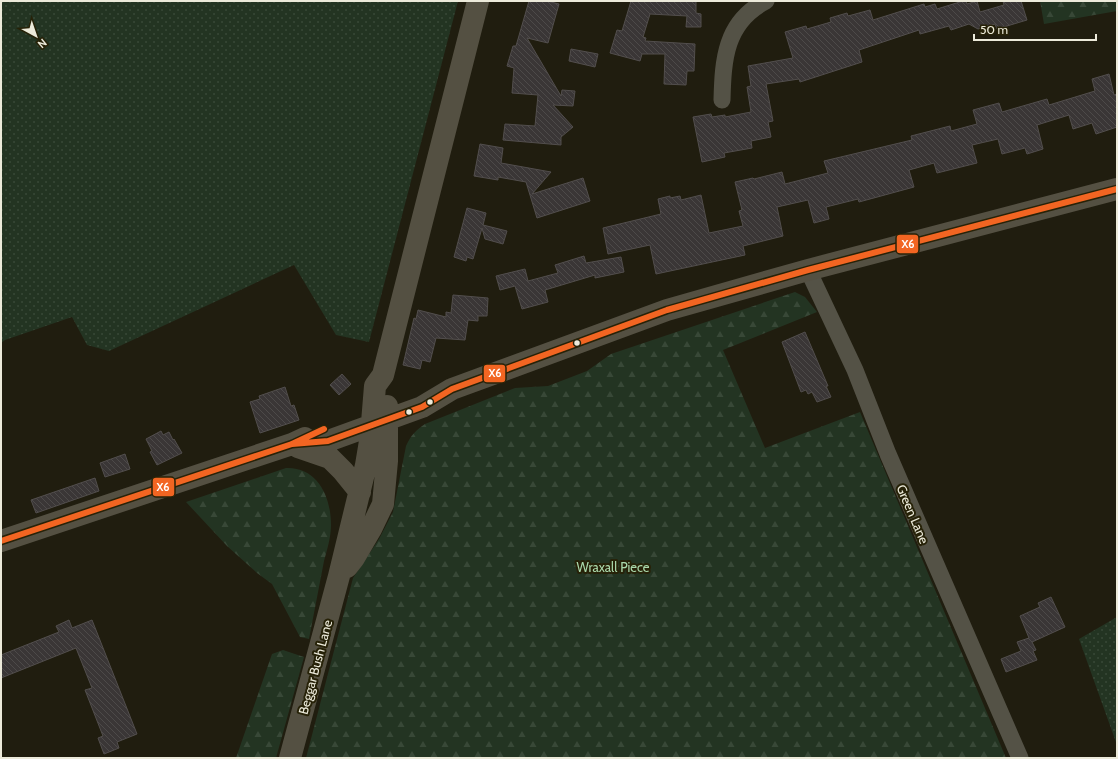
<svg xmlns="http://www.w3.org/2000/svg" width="1118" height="759" viewBox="0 0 1118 759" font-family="Cabin,sans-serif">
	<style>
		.grass { fill: url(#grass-dots) }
		.forest { fill: url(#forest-firs) }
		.building { fill: url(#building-back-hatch); stroke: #524e4d }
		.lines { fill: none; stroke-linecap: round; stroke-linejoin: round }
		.minor { stroke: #545246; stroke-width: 17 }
		.secondary { stroke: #545042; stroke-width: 22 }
		.bus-1-casing { stroke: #272208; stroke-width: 9 }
		.bus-1 { stroke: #f26522; stroke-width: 6 }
		.bus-dot { fill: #eceada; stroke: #272208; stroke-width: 1.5 }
		.labels { text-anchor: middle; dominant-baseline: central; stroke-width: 4; stroke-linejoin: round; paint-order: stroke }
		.street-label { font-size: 13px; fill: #eceada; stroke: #272208 }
		.park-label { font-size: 13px; fill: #aad8ab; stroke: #272208 }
		.line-badge { stroke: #272208; stroke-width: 1.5 }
		.badge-label { font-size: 11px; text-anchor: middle; font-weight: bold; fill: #fff }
	</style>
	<defs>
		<pattern id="grass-dots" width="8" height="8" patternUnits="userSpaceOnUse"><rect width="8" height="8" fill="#233422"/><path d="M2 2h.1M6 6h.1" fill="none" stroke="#384837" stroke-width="1.8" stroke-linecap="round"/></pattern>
		<pattern id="forest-firs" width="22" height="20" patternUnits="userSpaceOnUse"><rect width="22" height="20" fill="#233422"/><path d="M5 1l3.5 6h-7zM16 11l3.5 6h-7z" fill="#384837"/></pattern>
		<pattern id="building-back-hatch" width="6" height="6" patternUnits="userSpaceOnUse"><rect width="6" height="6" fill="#3a3636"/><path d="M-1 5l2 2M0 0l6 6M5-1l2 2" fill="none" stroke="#4d4a49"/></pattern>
	</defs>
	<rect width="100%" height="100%" fill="#201d0f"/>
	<path class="grass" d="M 1,1 L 458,1 L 369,342 L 336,335 L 294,265 L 109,351 L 87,345 L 72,317 L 5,340 L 1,343 Z
		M 1117,617 L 1117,745 L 1079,639 Z"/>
	<path class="forest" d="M 1040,1 L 1117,1 L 1117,11 L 1044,24 Z
		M 795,292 L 805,297 L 817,312 L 723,350 L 765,448 L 860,412 L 1006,758 L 306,758 L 353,578 L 379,539 L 393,512 L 406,446 C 411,435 416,430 425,424 L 515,388 L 548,386 L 587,371 L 611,354 Z
		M 286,468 C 318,467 331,497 331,525 C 331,537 327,550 324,561 C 319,587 314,613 309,639 L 300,637 L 272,584 L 257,573 L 227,546 L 186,502 Z
		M 283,650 L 304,657 L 276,758 L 236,758 L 272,654 Z"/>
	<path class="building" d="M 529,1 L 547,1 L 559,4 L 548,43 L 527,38 L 561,96 L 562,90 L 575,91 L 573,106 L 553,105 L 573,127 L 561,137 L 561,145 L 503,140 L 505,124 L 535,126 L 538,95 L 512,93 L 514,68 L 507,66 L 513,46 L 516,46 Z
		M 631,1 L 696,1 L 696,13 L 701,14 L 701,27 L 686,27 L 687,16 L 650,14 L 643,37 L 646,38 L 645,41 L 695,44 L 694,71 L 687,71 L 686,85 L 664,84 L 665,54 L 642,54 L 640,61 L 610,53 L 617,30 L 622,31 Z
		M 963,1 L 966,1 L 967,4 L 977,1 L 980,12 L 1004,5 L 1003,1 L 1021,1 L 1027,20 L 997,29 L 995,24 L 978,29 L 969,24 L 951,30 L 949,26 L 920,34 L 919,30 L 859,50 L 862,62 L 800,82 L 799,79 L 766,84 L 773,121 L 768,122 L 771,137 L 751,141 L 752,148 L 724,153 L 725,157 L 702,162 L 693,117 L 711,114 L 712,117 L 725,115 L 725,117 L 751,112 L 747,87 L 751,86 L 748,66 L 793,58 L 785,32 L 806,26 L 807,29 L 831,22 L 830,18 L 847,13 L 848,16 L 870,10 L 873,20 L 924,4 L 925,7 L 935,4 L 937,9 Z
		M 571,49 L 598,54 L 595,67 L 569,61 Z
		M 1109,74 L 1114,95 L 1117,94 L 1117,127 L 1096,134 L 1092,123 L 1073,129 L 1069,115 L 1037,125 L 1043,149 L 1027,154 L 1025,148 L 1002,154 L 998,139 L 972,145 L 977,163 L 937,173 L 934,163 L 909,170 L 914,187 L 859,202 L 858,199 L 826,207 L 829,219 L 814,223 L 808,200 L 777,207 L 783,236 L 743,246 L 745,255 L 656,274 L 650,245 L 608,254 L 603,228 L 661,214 L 658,199 L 670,196 L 670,198 L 680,196 L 681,200 L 701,195 L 709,233 L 743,226 L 739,211 L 742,210 L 735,182 L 753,178 L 754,179 L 782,172 L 785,184 L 828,173 L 824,161 L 912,140 L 911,136 L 950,126 L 951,131 L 977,124 L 973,110 L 999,103 L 1002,112 L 1047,99 L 1049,105 L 1095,91 L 1092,79 Z
		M 480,144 L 503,148 L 501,163 L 551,172 L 532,194 L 583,178 L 590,201 L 537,218 L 526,182 L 498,177 L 498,180 L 474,176 Z
		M 467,208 L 486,213 L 483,225 L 507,231 L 503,244 L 485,239 L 482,228 L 473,259 L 467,257 L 466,261 L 454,257 Z
		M 584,256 L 586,263 L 621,257 L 624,272 L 595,278 L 595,275 L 545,290 L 548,302 L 522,309 L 515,286 L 500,290 L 496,276 L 525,269 L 528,281 L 558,273 L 555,265 Z
		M 453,295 L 488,298 L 487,316 L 478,316 L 478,321 L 468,320 L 465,340 L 436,338 L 430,362 L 422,360 L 420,369 L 403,365 L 414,318 L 416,319 L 418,310 L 446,317 L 446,312 L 451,313 Z
		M 805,332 L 828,386 L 826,386 L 831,397 L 817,402 L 812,392 L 808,394 L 806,390 L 801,392 L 782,342 Z
		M 342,374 L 351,384 L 339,395 L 330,385 Z
		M 285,387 L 291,406 L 294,405 L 299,420 L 260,433 L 250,402 L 260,399 L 259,396 Z
		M 161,431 L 163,435 L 169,432 L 173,440 L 174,439 L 182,453 L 157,465 L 150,452 L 152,451 L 146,439 Z
		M 125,454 L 130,469 L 105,477 L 100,463 Z
		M 95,478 L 99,491 L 36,513 L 31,500 Z
		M 1051,597 L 1065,627 L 1032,642 L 1036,650 L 1033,651 L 1037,660 L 1006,672 L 1001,659 L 1021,651 L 1017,642 L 1029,638 L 1020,616 L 1040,607 L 1038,603 Z
		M 69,620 L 72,628 L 92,620 L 137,734 L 117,742 L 119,748 L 104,754 L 98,738 L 103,736 L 85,690 L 92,688 L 76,648 L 1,678 L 1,655 L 59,632 L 56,626 Z"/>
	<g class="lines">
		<path class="minor" d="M 722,100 C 723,60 725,22 766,1
			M 808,270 L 855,370 L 888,454 L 1020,758"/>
		<path class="secondary" d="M 292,444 L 328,441 L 422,407 L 452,389 L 667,310 L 808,270 L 1117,189
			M 298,447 L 330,458 L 343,471 L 360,492
			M 1,541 L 292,444 L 305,438
			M 347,567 L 354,558 L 371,529 L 383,504 L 387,461 L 387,406
			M 290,758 L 339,576 L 366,465 L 371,435 L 375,386 L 383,375 L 478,1"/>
		<defs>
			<path id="bus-1" d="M 292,444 L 328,441 L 422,407 L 452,389 L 667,310 L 808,270 L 1117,189
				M 1,541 L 292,444 L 324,429"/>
		</defs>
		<use href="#bus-1" class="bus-1-casing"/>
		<use href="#bus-1" class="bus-1"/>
	</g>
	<g class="bus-dot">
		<circle cx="577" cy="343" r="3.5"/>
		<circle cx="430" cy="402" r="3.5"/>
		<circle cx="409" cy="412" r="3.5"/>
	</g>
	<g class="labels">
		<g class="street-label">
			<text transform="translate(913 514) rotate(67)">Green Lane</text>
			<text transform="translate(315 667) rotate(-75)">Beggar Bush Lane</text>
		</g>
		<g class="park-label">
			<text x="613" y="567">Wraxall Piece</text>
		</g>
	</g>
	<g class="line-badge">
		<rect x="896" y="234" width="23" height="20" rx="4" fill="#f26522"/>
		<rect x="483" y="364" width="23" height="19" rx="4" fill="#f26522"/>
		<rect x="152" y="477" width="23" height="20" rx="4" fill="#f26522"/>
	</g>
	<g class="badge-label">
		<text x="908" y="248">X6</text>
		<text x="495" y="377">X6</text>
		<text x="163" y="491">X6</text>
	</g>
	<rect width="1118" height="759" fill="none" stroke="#eceada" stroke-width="4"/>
	<g transform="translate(36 36) rotate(140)" stroke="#272208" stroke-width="3" paint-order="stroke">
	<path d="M0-3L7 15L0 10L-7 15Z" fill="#eceada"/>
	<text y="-6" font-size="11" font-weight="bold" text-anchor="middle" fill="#eceada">N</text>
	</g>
	<path d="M974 34v6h122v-6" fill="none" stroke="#eceada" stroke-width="2"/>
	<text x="980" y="34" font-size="12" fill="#eceada" stroke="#272208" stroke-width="3" paint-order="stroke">50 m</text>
</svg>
